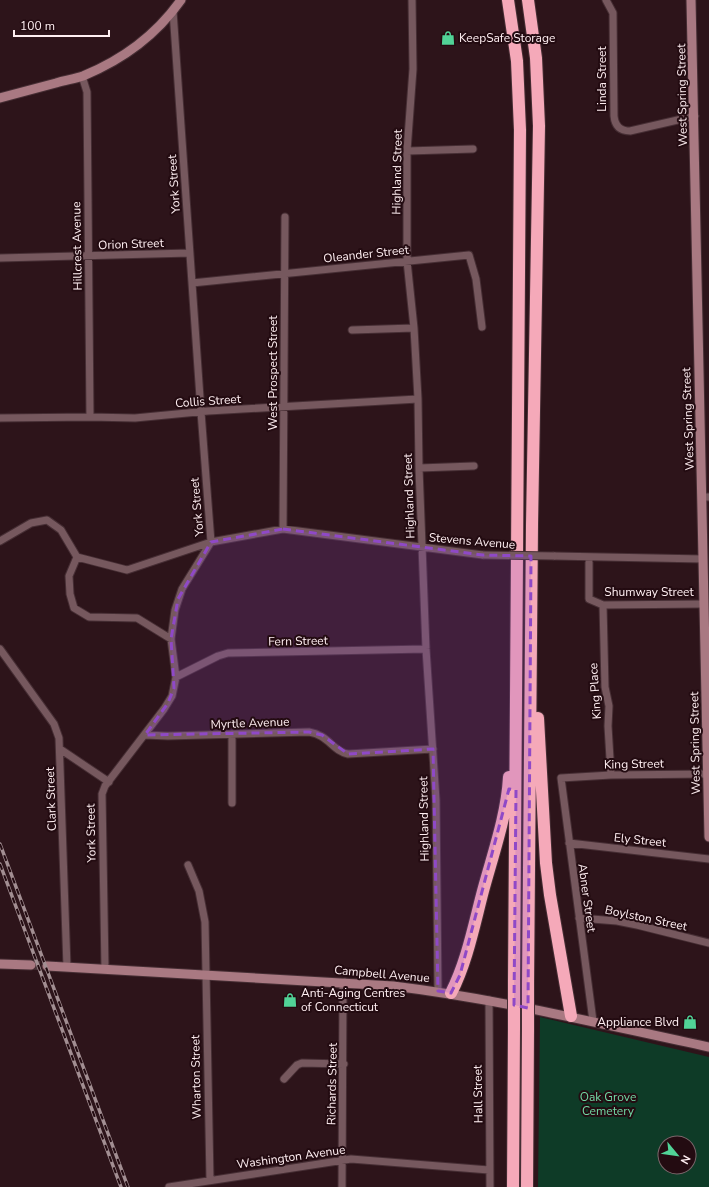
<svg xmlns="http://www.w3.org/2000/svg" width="709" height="1187" viewBox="0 0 709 1187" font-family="'Nunito Sans',sans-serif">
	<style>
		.green { fill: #0e3b27; fill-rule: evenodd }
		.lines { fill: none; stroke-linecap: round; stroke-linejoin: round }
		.secondary-tunnel { stroke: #4c353a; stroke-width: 9; stroke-dasharray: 9 4.5; stroke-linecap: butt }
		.street-casing { stroke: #462e34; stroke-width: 9 }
		.secondary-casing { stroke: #462e34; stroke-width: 11 }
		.highway-casing { stroke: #462e34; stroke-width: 14 }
		.street { stroke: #76585e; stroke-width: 7 }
		.secondary { stroke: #a97982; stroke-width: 9 }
		.highway { stroke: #f5a9b9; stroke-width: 12 }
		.rail-casing { stroke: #a28e92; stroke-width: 3.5 }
		.rail { stroke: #230b11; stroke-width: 2; stroke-dasharray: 6; stroke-linecap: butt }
		.street-bridge-casing { stroke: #462e34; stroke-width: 9; stroke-linecap: butt }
		.highway-bridge-casing { stroke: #462e34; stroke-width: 14; stroke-linecap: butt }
		.street-bridge { stroke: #76585e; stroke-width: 7 }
		.highway-bridge { stroke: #f5a9b9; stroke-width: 12 }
		.marked { fill: #8f49c7; fill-opacity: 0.2; stroke: #8f49c7; stroke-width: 3; stroke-dasharray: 8 5; stroke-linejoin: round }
		.labels { text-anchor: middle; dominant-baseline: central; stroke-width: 4; stroke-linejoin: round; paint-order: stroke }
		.poi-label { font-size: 12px; fill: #ffeff2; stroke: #230b11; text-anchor: start }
		.street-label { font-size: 12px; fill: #ffeff2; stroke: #230b11 }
		.park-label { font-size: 12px; fill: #72d9a5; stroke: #230b11 }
	</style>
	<rect width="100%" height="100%" fill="#2d141a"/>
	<path class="green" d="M 540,1017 L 709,1057 L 709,1187 L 538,1187 ZM 665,1143 L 689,1143 L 689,1167 L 665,1167 Z"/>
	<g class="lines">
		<path class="secondary-tunnel" d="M 31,965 L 47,966"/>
		<defs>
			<path id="street" d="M 412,0 L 413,69 L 407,151 L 407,261 L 414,328 L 418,399 L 419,468 L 426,649 L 436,800 L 438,991
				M 606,0 L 613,13 L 614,116 C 615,126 620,131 630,131 L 695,116
				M 82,76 L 87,92 L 90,417
				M 407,151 L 473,149
				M 0,258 L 190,253
				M 192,283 L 469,255 L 476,279 L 482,327
				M 352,330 L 414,328
				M 0,418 L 90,417 L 135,418 L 208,411 L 418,399
				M 419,468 L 474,466
				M 703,497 L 709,497
				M 283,529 L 285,217
				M 0,541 L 31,523 L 47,520 L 61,530 L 77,557
				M 554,556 L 703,559
				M 589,557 L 589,599 L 603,605 L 704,604
				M 603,605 L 605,687 L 609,706 L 608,726 L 611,775
				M 171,639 L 137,618 L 89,617 L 74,608 L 70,594 L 69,576 L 77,557 L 127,570 L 211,542 L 283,529 L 483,555
				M 0,649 L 54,724 L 59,738 L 67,967
				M 176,677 L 218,656 L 228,653 L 426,649
				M 232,734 L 232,803
				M 145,735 L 168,736 L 309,732 C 329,735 332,751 348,754 L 433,749
				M 60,749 L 109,782
				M 569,843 L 709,859
				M 188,865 L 199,891 L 205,922 L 210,1180
				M 579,918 L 617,921 L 637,925 L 709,943
				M 105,969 L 102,794 L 105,786 L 164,709 L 172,696 L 176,677 L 171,639 L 175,610 L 182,589 L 211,542 L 201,412 L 173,11
				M 489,1000 L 490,1187
				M 593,1021 L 561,778 L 611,775 L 707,774
				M 284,1079 L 297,1065 L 302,1063 L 344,1064
				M 169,1187 L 351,1159 L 489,1170
				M 342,1187 L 343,988 L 345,982"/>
			<path id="secondary" d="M 691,0 L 709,837
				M 0,98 C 19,93 38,88 56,83 C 65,80 75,79 83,76 C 122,60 157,34 181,0
				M 0,964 L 31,965
				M 47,966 L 393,986 C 500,999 604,1025 709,1047"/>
			<path id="highway" d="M 508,0 L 517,61 L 520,130 L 514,981
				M 528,0 L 536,58 L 539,126 L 532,525 L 528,985
				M 538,718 L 546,863 L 550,895 L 571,1016
				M 451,993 C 467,962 474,925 483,891 C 493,854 507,815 509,777
				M 513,1187 L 514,1028
				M 527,1187 L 528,1030"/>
		</defs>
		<use href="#street" class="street-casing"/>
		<use href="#secondary" class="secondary-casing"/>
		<use href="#highway" class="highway-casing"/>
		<use href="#street" class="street"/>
		<use href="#secondary" class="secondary"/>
		<use href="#highway" class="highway"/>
		<defs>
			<path id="rail" d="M 0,844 L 128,1187
				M 0,864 L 121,1187"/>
		</defs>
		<use href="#rail" class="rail-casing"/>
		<use href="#rail" class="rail"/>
		<defs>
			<path id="street-bridge" d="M 483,555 L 554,556"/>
			<path id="highway-bridge" d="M 514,1028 L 514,981
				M 528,1030 L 528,985"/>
		</defs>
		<use href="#street-bridge" class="street-bridge-casing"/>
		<use href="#highway-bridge" class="highway-bridge-casing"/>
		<use href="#street-bridge" class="street-bridge"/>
		<use href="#highway-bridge" class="highway-bridge"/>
	</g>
	<path class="marked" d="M 283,529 L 483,555 L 531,556 L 528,1008 L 514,1005 L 516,790 L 509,789 L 460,975 L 451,993 L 438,991 L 433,749 L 348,754 L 322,735 L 309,732 L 145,735 L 168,703 L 174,688 L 171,639 L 178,599 L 211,542 Z"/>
	<defs>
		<symbol id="shop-bare" viewBox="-9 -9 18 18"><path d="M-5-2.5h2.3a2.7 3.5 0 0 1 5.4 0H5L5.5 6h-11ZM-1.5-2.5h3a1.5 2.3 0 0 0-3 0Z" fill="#51d397" stroke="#230b11" stroke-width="2.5" paint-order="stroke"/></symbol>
	</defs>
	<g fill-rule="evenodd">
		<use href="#shop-bare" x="438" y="28" width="20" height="20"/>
		<use href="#shop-bare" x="280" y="990" width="20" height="20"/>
		<use href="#shop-bare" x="680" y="1012" width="20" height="20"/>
	</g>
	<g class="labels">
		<g class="poi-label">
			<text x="459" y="38">KeepSafe Storage</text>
			<text x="301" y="993">Anti-Aging Centres<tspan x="301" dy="14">of Connecticut</tspan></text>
			<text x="679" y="1022" text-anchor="end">Appliance Blvd</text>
		</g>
		<g class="street-label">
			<text transform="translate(602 79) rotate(-90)">Linda Street</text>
			<text transform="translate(682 95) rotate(-91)">West Spring Street</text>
			<text transform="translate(397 172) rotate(-89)">Highland Street</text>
			<text transform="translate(174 184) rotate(-94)">York Street</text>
			<text transform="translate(131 244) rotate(-2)">Orion Street</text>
			<text transform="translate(77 246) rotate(-91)">Hillcrest Avenue</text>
			<text transform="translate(366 254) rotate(-6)">Oleander Street</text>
			<text transform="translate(273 373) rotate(-90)">West Prospect Street</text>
			<text transform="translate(208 401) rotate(-4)">Collis Street</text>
			<text transform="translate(688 419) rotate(-92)">West Spring Street</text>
			<text transform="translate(409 496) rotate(-92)">Highland Street</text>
			<text transform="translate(197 507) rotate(-95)">York Street</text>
			<text transform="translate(472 541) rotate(5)">Stevens Avenue</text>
			<text x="649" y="592">Shumway Street</text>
			<text transform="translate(298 641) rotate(-1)">Fern Street</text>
			<text transform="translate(595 691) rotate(-94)">King Place</text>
			<text transform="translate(250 723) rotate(-2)">Myrtle Avenue</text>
			<text transform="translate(695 743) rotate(-91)">West Spring Street</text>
			<text transform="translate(634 764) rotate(-1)">King Street</text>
			<text transform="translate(51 799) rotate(-92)">Clark Street</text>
			<text transform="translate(424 819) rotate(-91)">Highland Street</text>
			<text transform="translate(91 833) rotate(-91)">York Street</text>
			<text transform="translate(640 840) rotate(6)">Ely Street</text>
			<text transform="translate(587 898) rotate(82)">Abner Street</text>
			<text transform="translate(646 918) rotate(12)">Boylston Street</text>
			<text transform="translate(382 974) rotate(5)">Campbell Avenue</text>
			<text transform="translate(196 1077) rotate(-91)">Wharton Street</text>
			<text transform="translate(332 1084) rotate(-89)">Richards Street</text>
			<text transform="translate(478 1094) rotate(-91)">Hall Street</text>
			<text transform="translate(291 1157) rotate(-8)">Washington Avenue</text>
		</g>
		<g class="park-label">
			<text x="608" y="1097">Oak Grove<tspan x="608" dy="14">Cemetery</tspan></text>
		</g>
	</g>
	<g transform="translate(677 1155) rotate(119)"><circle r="19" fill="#230b11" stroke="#7b666b"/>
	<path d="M0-3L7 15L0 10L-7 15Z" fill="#51d397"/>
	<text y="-6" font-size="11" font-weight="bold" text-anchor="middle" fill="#ffeff2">N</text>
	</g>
	<path d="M14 30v6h95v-6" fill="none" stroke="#ffeff2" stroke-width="2"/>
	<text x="20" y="30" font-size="12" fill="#ffeff2" stroke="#230b11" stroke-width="3" paint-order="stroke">100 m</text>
</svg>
